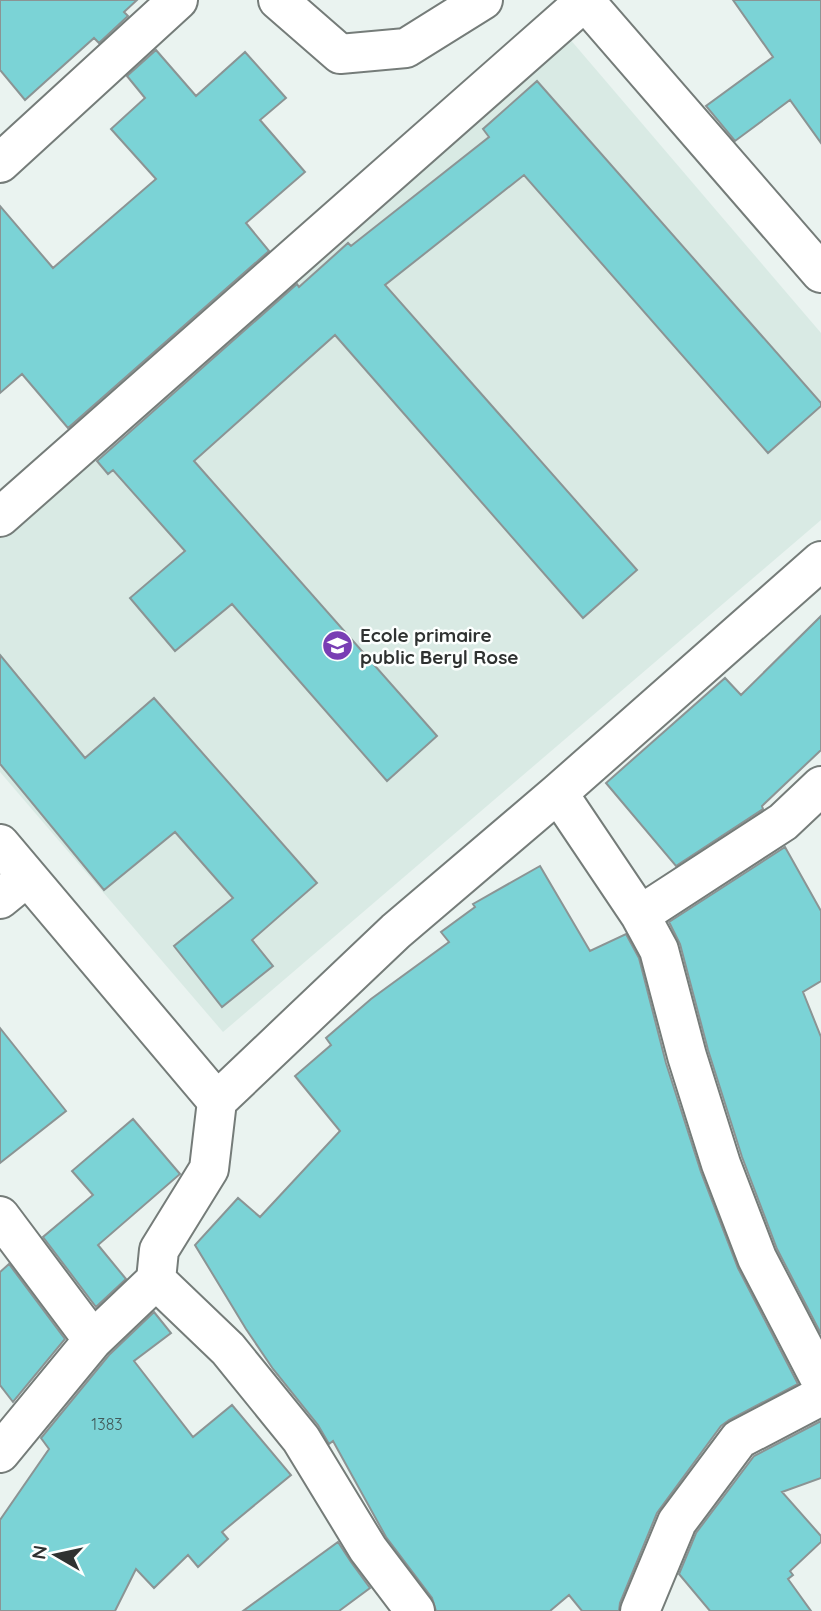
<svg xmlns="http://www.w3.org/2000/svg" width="821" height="1611" viewBox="0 0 821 1611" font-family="Quicksand,sans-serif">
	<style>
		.built { fill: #d9eae4 }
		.building { fill: #7bd3d6; stroke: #8b9494; stroke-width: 2 }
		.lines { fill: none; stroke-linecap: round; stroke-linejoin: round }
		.street-casing { stroke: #757c79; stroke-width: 42 }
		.street { stroke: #fff; stroke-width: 38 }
		.labels { text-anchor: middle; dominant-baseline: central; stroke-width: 5; stroke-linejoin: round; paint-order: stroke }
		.number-label { font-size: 16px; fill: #425a5a }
		.poi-label { font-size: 19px; font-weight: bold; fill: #2f3231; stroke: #fcfffe; text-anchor: start }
	</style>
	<rect width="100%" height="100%" fill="#eaf3f0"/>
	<path class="built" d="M 563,31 L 821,333 L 821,520 L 223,1032 L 0,772 L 0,520 Z"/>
	<path class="building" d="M 0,0 L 137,0 L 124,12 L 128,16 L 99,43 L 94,38 L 25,100 L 0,70 Z
		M 733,0 L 821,0 L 821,143 L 790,100 L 735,141 L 706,106 L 773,57 Z
		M 156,50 L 196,96 L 245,52 L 286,98 L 260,120 L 305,172 L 246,223 L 269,251 L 68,428 L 22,374 L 0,393 L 0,206 L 53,268 L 156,179 L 111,129 L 145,98 L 127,76 Z
		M 537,81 L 821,403 L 821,406 L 768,453 L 524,175 L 385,285 L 637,570 L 583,618 L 335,335 L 194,461 L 437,736 L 387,781 L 232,604 L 175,651 L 130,598 L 185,551 L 113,470 L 108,474 L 97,461 L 297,284 L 299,287 L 348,243 L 351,246 L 489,137 L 483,129 Z
		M 821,616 L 821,750 L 762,806 L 763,809 L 676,866 L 606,783 L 725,678 L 741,695 Z
		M 0,655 L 85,758 L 154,698 L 317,883 L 252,940 L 273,966 L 222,1007 L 174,946 L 233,898 L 175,832 L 104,890 L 0,764 Z
		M 785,847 L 821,911 L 821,981 L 803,992 L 821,1037 L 821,1334 L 777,1249 L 742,1157 L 708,1050 L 680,944 L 669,922 Z
		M 540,866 L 590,951 L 626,934 L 639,958 L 666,1063 L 701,1172 L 738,1268 L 798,1384 L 729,1420 L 721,1426 L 657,1513 L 620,1603 L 619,1611 L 582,1611 L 569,1595 L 550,1611 L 436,1611 L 432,1598 L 386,1537 L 333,1441 L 329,1444 L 318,1425 L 273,1369 L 246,1329 L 195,1245 L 238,1198 L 260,1217 L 340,1131 L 295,1076 L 331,1045 L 326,1038 L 371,999 L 449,942 L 441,932 L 475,907 L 473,904 Z
		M 0,1028 L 66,1111 L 0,1163 Z
		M 133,1119 L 180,1174 L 98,1245 L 126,1279 L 96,1307 L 43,1237 L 93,1195 L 72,1171 Z
		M 9,1264 L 65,1339 L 13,1402 L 0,1385 L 0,1272 Z
		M 154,1312 L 171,1333 L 134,1361 L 193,1437 L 232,1405 L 291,1475 L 222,1532 L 228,1539 L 198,1567 L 188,1555 L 154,1588 L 136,1569 L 115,1611 L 0,1611 L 0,1520 L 49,1449 L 41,1438 L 109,1355 Z
		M 821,1421 L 821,1478 L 782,1492 L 821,1536 L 821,1542 L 790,1571 L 793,1575 L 788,1579 L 811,1611 L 710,1611 L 679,1574 L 696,1533 L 754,1456 Z
		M 338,1542 L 351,1562 L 370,1588 L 339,1611 L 243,1611 Z"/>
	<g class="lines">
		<defs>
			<path id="street" d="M 278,0 L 340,54 L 406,48 L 483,0
				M 584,0 L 821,273
				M 0,163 L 178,0
				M 0,517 L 585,1
				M 558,793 L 640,915 L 659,950 L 687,1056 L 721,1164 L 757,1258 L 821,1381
				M 0,844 L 217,1101
				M 0,899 L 27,877
				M 640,915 L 783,822 L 821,786
				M 0,1216 L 93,1340
				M 156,1280 L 228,1349 L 301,1439 L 368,1549 L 415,1611
				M 0,1453 L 93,1340 L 156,1280 L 159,1250 L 209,1169 L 217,1101 L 396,931 L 558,793 L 821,561
				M 640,1611 L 677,1522 L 739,1439 L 821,1396"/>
		</defs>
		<use href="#street" class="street-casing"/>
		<use href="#street" class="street"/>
	</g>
	<defs>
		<symbol id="school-disc" viewBox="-11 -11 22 22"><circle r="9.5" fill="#793eb4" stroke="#fcfffe"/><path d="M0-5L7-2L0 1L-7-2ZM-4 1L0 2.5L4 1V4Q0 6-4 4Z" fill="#fff"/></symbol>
	</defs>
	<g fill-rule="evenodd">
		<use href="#school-disc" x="320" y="628" width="35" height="35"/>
	</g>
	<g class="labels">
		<g class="number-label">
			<text x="107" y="1424">1383</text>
		</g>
		<g class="poi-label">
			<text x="360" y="635">Ecole primaire<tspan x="360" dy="22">public Beryl Rose</tspan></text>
		</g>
	</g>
	<g transform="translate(56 1555) rotate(279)" stroke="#fcfffe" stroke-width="5" paint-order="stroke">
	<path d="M0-5L12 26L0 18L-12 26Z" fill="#2f3231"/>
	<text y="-10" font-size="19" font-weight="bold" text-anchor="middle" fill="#2f3231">N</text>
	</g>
</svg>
